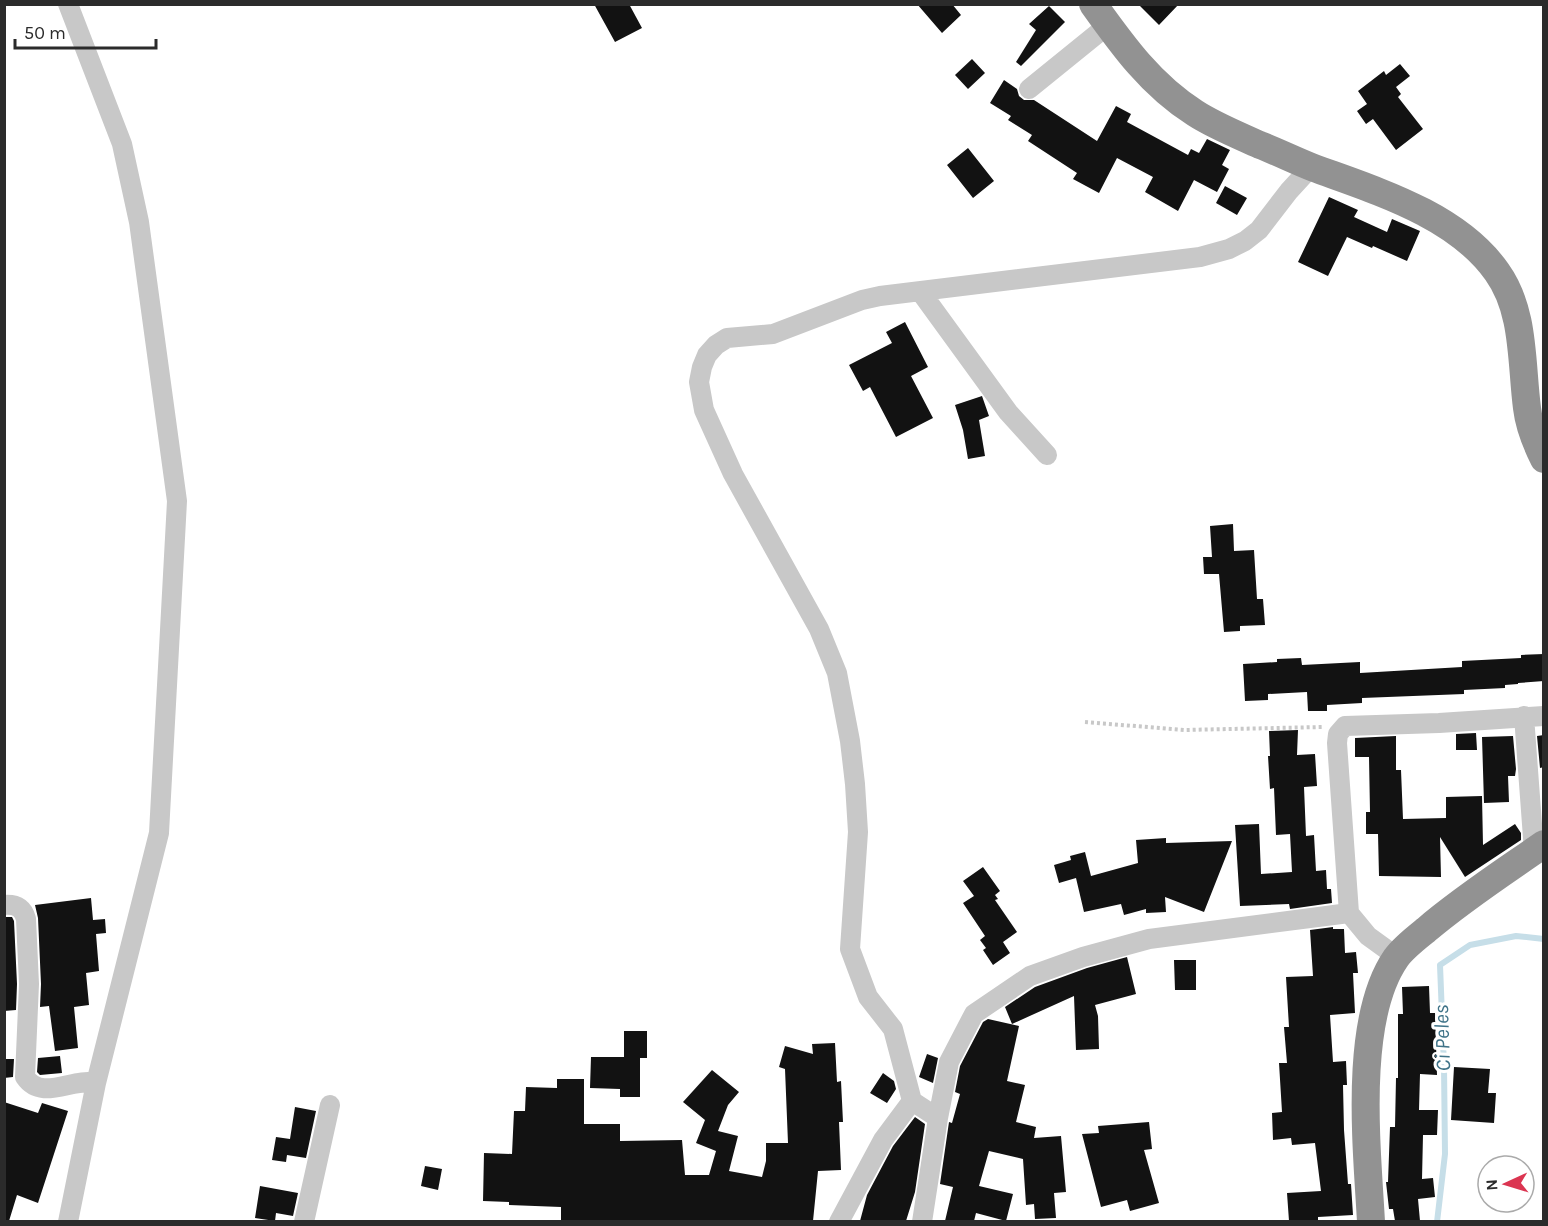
<svg xmlns="http://www.w3.org/2000/svg" width="1548" height="1226" viewBox="0 0 1548 1226" font-family="Karla,sans-serif">
	<style>
		.lines { fill: none; stroke-linecap: round; stroke-linejoin: round }
		.stream { stroke: #c6dee8; stroke-width: 6 }
		.building { fill: #121212 }
		.path { stroke: #c8c8c8; stroke-width: 4; stroke-dasharray: 3 3; stroke-linecap: butt }
		.minor { stroke: #c8c8c8; stroke-width: 20 }
		.highway { stroke: #929292; stroke-width: 28 }
		.labels { text-anchor: middle; dominant-baseline: central; stroke-width: 6; stroke-linejoin: round; paint-order: stroke }
		.water-label { font-size: 21px; font-style: italic; fill: #3f7388; stroke: #fff }
	</style>
	<rect width="100%" height="100%" fill="#fff"/>
	<g class="lines">
		<path class="stream" d="M 1437,1222 L 1445,1154 L 1444,1066 L 1440,965 L 1470,945 L 1516,936 L 1544,939"/>
	</g>
	<path class="building" d="M 594,4 L 629,4 L 642,28 L 615,42 Z
		M 917,4 L 952,4 L 961,15 L 942,33 Z
		M 1138,4 L 1179,4 L 1159,25 Z
		M 1049,6 L 1065,22 L 1021,66 L 1016,62 L 1036,30 L 1029,24 Z
		M 972,59 L 985,73 L 968,89 L 955,75 Z
		M 1400,64 L 1410,76 L 1396,87 L 1401,94 L 1398,97 L 1423,129 L 1396,150 L 1373,119 L 1366,124 L 1357,111 L 1367,104 L 1358,91 L 1384,71 L 1386,75 Z
		M 1004,80 L 1017,89 L 1019,96 L 1024,100 L 1034,100 L 1097,141 L 1116,106 L 1131,114 L 1127,122 L 1188,155 L 1191,149 L 1199,153 L 1207,139 L 1230,150 L 1222,165 L 1229,169 L 1217,192 L 1194,180 L 1178,211 L 1145,192 L 1153,177 L 1117,158 L 1099,193 L 1073,179 L 1077,173 L 1028,141 L 1032,135 L 1008,120 L 1011,116 L 990,103 Z
		M 968,148 L 994,181 L 973,198 L 947,165 Z
		M 1225,186 L 1247,198 L 1237,215 L 1216,203 Z
		M 1329,197 L 1358,210 L 1354,217 L 1387,232 L 1392,219 L 1420,231 L 1407,261 L 1373,246 L 1372,248 L 1347,237 L 1328,276 L 1298,262 Z
		M 905,322 L 928,367 L 911,376 L 933,418 L 896,437 L 870,387 L 863,391 L 849,365 L 892,343 L 886,332 Z
		M 982,396 L 989,416 L 979,420 L 985,456 L 968,459 L 963,430 L 955,405 Z
		M 1233,524 L 1234,551 L 1254,550 L 1257,599 L 1263,599 L 1265,625 L 1240,626 L 1240,631 L 1224,632 L 1219,574 L 1204,574 L 1203,557 L 1212,557 L 1210,526 Z
		M 1544,654 L 1544,681 L 1518,683 L 1518,684 L 1505,685 L 1505,688 L 1464,690 L 1464,694 L 1362,698 L 1362,703 L 1327,705 L 1327,711 L 1308,711 L 1307,692 L 1268,694 L 1268,700 L 1245,701 L 1243,664 L 1277,662 L 1277,659 L 1301,658 L 1302,665 L 1360,662 L 1360,673 L 1462,667 L 1462,661 L 1521,658 L 1521,655 Z
		M 1298,730 L 1297,755 L 1315,754 L 1317,786 L 1304,787 L 1306,836 L 1314,835 L 1316,871 L 1326,870 L 1327,889 L 1331,889 L 1332,903 L 1290,909 L 1289,904 L 1240,906 L 1235,825 L 1259,824 L 1261,874 L 1292,872 L 1290,834 L 1276,835 L 1274,788 L 1270,789 L 1268,756 L 1270,756 L 1269,731 Z
		M 1476,733 L 1477,750 L 1456,750 L 1456,734 Z
		M 1544,735 L 1544,767 L 1540,768 L 1537,736 Z
		M 1396,736 L 1396,770 L 1401,770 L 1403,819 L 1446,818 L 1446,797 L 1482,796 L 1483,845 L 1515,824 L 1521,833 L 1521,840 L 1465,877 L 1440,837 L 1441,877 L 1379,876 L 1378,834 L 1366,834 L 1366,812 L 1370,812 L 1369,757 L 1355,757 L 1355,738 Z
		M 1513,736 L 1516,769 L 1515,776 L 1508,776 L 1509,802 L 1484,803 L 1482,737 Z
		M 1166,838 L 1166,843 L 1232,841 L 1204,912 L 1165,897 L 1166,912 L 1146,913 L 1146,909 L 1124,915 L 1121,904 L 1084,912 L 1076,878 L 1059,883 L 1054,865 L 1071,860 L 1070,856 L 1085,852 L 1091,876 L 1138,863 L 1136,840 Z
		M 983,867 L 1000,891 L 995,895 L 998,899 L 995,900 L 1017,932 L 1003,942 L 1010,953 L 993,965 L 983,950 L 986,948 L 980,940 L 985,936 L 963,903 L 974,896 L 963,881 Z
		M 91,898 L 93,920 L 105,919 L 106,933 L 96,934 L 99,971 L 86,973 L 89,1005 L 74,1007 L 78,1048 L 55,1051 L 49,1006 L 40,1007 L 41,984 L 38,918 L 35,905 Z
		M 4,917 L 12,917 L 14,921 L 17,984 L 16,1010 L 4,1011 Z
		M 1333,927 L 1333,929 L 1344,929 L 1345,953 L 1356,952 L 1358,973 L 1353,973 L 1355,1013 L 1330,1015 L 1333,1062 L 1346,1061 L 1347,1085 L 1343,1085 L 1344,1130 L 1348,1184 L 1351,1184 L 1353,1215 L 1318,1217 L 1318,1221 L 1289,1221 L 1287,1193 L 1321,1191 L 1315,1143 L 1292,1145 L 1291,1138 L 1273,1140 L 1272,1113 L 1282,1112 L 1279,1063 L 1287,1063 L 1284,1027 L 1289,1027 L 1286,977 L 1313,976 L 1310,930 Z
		M 1127,957 L 1136,994 L 1095,1005 L 1098,1016 L 1099,1049 L 1076,1050 L 1074,996 L 1012,1024 L 1005,1007 L 1035,987 L 1087,968 Z
		M 1174,960 L 1196,960 L 1196,990 L 1175,990 Z
		M 1429,986 L 1430,1013 L 1435,1013 L 1437,1075 L 1420,1074 L 1419,1110 L 1438,1110 L 1437,1135 L 1423,1135 L 1422,1179 L 1433,1178 L 1435,1197 L 1418,1199 L 1420,1221 L 1395,1221 L 1393,1209 L 1389,1209 L 1386,1182 L 1388,1182 L 1390,1127 L 1395,1127 L 1396,1078 L 1398,1078 L 1398,1014 L 1403,1014 L 1402,987 Z
		M 988,1019 L 1019,1026 L 1007,1081 L 1025,1085 L 1016,1122 L 1036,1127 L 1034,1138 L 1061,1136 L 1066,1192 L 1054,1193 L 1056,1218 L 1035,1219 L 1034,1204 L 1026,1205 L 1023,1159 L 989,1151 L 979,1186 L 1013,1194 L 1006,1221 L 976,1213 L 974,1221 L 945,1221 L 953,1187 L 940,1184 L 949,1122 L 952,1123 L 960,1094 L 955,1092 L 960,1066 L 983,1022 Z
		M 624,1031 L 647,1031 L 647,1058 L 640,1058 L 640,1097 L 620,1097 L 620,1089 L 590,1088 L 591,1057 L 624,1057 Z
		M 835,1043 L 837,1082 L 841,1081 L 843,1122 L 839,1122 L 841,1170 L 818,1171 L 813,1221 L 561,1221 L 561,1207 L 509,1205 L 509,1202 L 483,1201 L 484,1153 L 512,1154 L 514,1111 L 525,1111 L 526,1087 L 557,1088 L 557,1079 L 584,1079 L 584,1124 L 620,1124 L 620,1141 L 682,1140 L 685,1175 L 709,1175 L 716,1151 L 696,1143 L 705,1120 L 683,1102 L 712,1070 L 739,1092 L 728,1105 L 718,1131 L 738,1136 L 729,1171 L 762,1177 L 766,1161 L 766,1143 L 788,1143 L 785,1069 L 779,1067 L 785,1046 L 813,1054 L 812,1044 Z
		M 927,1054 L 938,1058 L 933,1083 L 919,1077 Z
		M 60,1056 L 62,1073 L 40,1075 L 37,1072 L 38,1058 Z
		M 4,1059 L 14,1059 L 13,1077 L 4,1078 Z
		M 1454,1067 L 1490,1069 L 1488,1093 L 1496,1093 L 1494,1123 L 1451,1120 Z
		M 883,1073 L 894,1081 L 896,1089 L 887,1103 L 870,1093 Z
		M 4,1102 L 38,1113 L 42,1103 L 68,1111 L 38,1203 L 17,1195 L 9,1221 L 4,1221 Z
		M 295,1107 L 316,1111 L 306,1158 L 287,1155 L 286,1162 L 272,1160 L 276,1137 L 290,1139 Z
		M 915,1117 L 925,1124 L 915,1192 L 906,1221 L 860,1221 L 867,1195 L 893,1146 Z
		M 1149,1122 L 1152,1149 L 1144,1150 L 1159,1203 L 1130,1211 L 1127,1200 L 1101,1207 L 1082,1134 L 1099,1133 L 1098,1126 Z
		M 425,1166 L 442,1169 L 438,1190 L 421,1186 Z
		M 260,1186 L 298,1193 L 293,1216 L 276,1213 L 275,1221 L 255,1218 Z"/>
	<g class="lines">
		<path class="path" d="M 1085,722 L 1184,730 L 1323,727"/>
		<path class="minor" d="M 1029,89 L 1108,25
			M 920,291 L 1008,412 L 1047,455
			M 1524,716 L 1534,851
			M 4,905 C 17,904 23,908 26,919 L 29,984 L 25,1077 C 42,1102 73,1077 96,1083
			M 1349,913 L 1337,743 L 1338,734 L 1345,726 L 1439,723 L 1544,716
			M 938,1118 L 912,1101 L 893,1029 L 868,997 L 850,949 L 858,832 L 855,784 L 850,741 L 837,673 L 819,629 L 733,474 L 704,410 L 699,382 L 702,367 L 707,355 L 716,345 L 727,338 L 773,334 L 862,300 L 880,296 L 1200,257 L 1229,249 L 1245,241 L 1259,230 L 1289,191 L 1311,167
			M 68,1222 L 96,1083 L 159,833 L 177,501 L 139,222 L 122,144 L 68,4
			M 304,1222 L 330,1105
			M 839,1222 L 883,1140 L 912,1101
			M 922,1222 L 938,1118 L 949,1062 L 974,1014 L 1030,976 L 1083,957 L 1149,939 L 1349,913 L 1368,936 L 1397,957"/>
		<path class="highway" d="M 1093,4 C 1123,46 1151,85 1195,113 C 1215,126 1238,135 1260,145 C 1278,152 1296,161 1314,168 C 1377,191 1457,215 1497,272 C 1525,311 1521,362 1527,408 C 1529,425 1536,443 1544,459
			M 1371,1222 C 1367,1148 1353,1020 1396,958 C 1403,948 1416,938 1426,930 C 1462,899 1504,872 1544,844"/>
	</g>
	<g class="labels">
		<g class="water-label">
			<text transform="translate(1442 1038) rotate(-92)">Ci Peles</text>
		</g>
	</g>
	<rect width="1548" height="1226" fill="none" stroke="#2b2b2b" stroke-width="12"/>
	<g transform="translate(1506 1184) rotate(266)"><circle r="28" fill="#ffffff" stroke="#aaaaaa" stroke-width="1.5"/>
	<path d="M0-4.5L10 22L0 15L-10 22Z" fill="#db3551"/>
	<text y="-9" font-size="16" font-weight="bold" text-anchor="middle" fill="#2b2b2b">N</text>
	</g>
	<path d="M15 39v9h141v-9" fill="none" stroke="#2b2b2b" stroke-width="3"/>
	<text x="24" y="39" font-size="18" fill="#2b2b2b" stroke="#ffffff" stroke-width="4.5" paint-order="stroke">50 m</text>
</svg>
